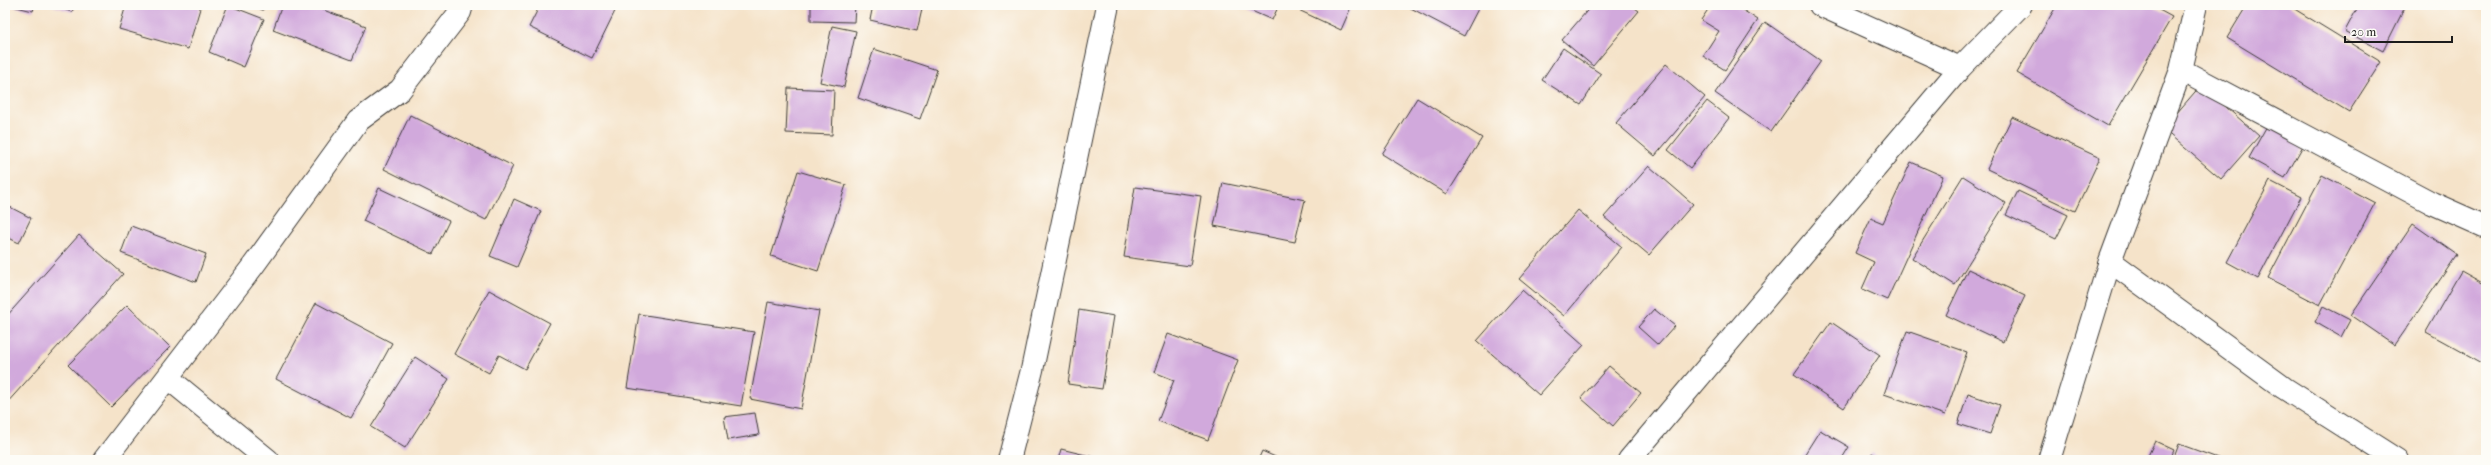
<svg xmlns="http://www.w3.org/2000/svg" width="2491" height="465" viewBox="0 0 2491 465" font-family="'IM FELL French Canon',serif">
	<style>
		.building { fill: #d1a9dc }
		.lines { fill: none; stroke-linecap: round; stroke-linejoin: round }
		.street-casing { stroke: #3d3a36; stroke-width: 24 }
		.street { stroke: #fff; stroke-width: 22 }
	</style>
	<rect width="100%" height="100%" fill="#fdfcf7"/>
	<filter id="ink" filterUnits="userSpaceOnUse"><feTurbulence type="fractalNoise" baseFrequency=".025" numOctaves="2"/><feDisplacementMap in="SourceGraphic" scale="8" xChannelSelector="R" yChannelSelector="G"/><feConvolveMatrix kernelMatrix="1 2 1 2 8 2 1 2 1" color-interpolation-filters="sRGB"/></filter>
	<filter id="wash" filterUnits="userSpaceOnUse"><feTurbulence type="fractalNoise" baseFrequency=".012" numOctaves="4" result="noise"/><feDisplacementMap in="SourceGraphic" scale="16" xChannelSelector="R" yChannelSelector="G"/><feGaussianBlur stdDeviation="0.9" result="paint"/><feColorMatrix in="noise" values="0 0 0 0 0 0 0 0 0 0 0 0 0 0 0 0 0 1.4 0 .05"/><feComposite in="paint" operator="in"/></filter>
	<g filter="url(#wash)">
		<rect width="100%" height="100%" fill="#f5e3c9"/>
		<g id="blocks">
			<path class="building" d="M 8,5 L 35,5 L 33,11 Z
				M 51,5 L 75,5 L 72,12 Z
				M 126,5 L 201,5 L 188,49 L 119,29 Z
				M 228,5 L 264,19 L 244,67 L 209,52 Z
				M 247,5 L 265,5 L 263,10 Z
				M 282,5 L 310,5 L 366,26 L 352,60 L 273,30 Z
				M 540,5 L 618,5 L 592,58 L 529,27 Z
				M 811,5 L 855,5 L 854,22 L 811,21 Z
				M 873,5 L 923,5 L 917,31 L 870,20 Z
				M 1238,5 L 1279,5 L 1272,20 Z
				M 1288,5 L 1352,5 L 1341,30 Z
				M 1405,5 L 1480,5 L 1464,36 Z
				M 1592,5 L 1631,5 L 1639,11 L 1593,66 L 1562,40 Z
				M 1711,5 L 1735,5 L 1758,20 L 1725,70 L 1703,56 L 1719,31 L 1701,20 Z
				M 2057,5 L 2150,5 L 2172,17 L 2108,126 L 2017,73 Z
				M 2247,5 L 2288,5 L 2381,62 L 2349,112 L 2227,38 Z
				M 2359,5 L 2406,5 L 2383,51 L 2345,31 Z
				M 1765,22 L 1821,61 L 1771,132 L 1715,93 Z
				M 832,26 L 856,31 L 844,87 L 820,82 Z
				M 1563,48 L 1601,74 L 1581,105 L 1542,80 Z
				M 874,49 L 937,70 L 920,119 L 858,98 Z
				M 1666,64 L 1705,97 L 1655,156 L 1616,123 Z
				M 2201,85 L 2259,136 L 2221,179 L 2163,129 Z
				M 788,88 L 834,90 L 832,135 L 786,133 Z
				M 1417,98 L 1482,138 L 1447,194 L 1382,154 Z
				M 1707,101 L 1729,118 L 1690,168 L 1668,150 Z
				M 410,115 L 513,166 L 486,220 L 384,169 Z
				M 2012,117 L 2100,158 L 2075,211 L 1987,169 Z
				M 2268,124 L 2304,144 L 2285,178 L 2249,158 Z
				M 1911,162 L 1943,176 L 1887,300 L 1862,289 L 1874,262 L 1855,253 L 1871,218 L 1883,223 Z
				M 1649,166 L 1693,204 L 1649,255 L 1604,217 Z
				M 798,171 L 846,185 L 818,271 L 771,256 Z
				M 2322,175 L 2375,203 L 2320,305 L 2268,278 Z
				M 1963,176 L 2006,203 L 1955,285 L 1912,258 Z
				M 2270,181 L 2301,197 L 2258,279 L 2227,262 Z
				M 1223,183 L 1305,200 L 1295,242 L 1214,226 Z
				M 1135,187 L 1201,196 L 1190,266 L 1124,257 Z
				M 379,188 L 449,221 L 433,254 L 363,221 Z
				M 2018,191 L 2068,215 L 2056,239 L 2006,215 Z
				M 514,199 L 541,211 L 517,267 L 490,256 Z
				M 6,205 L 31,218 L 19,243 L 5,236 Z
				M 1578,210 L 1622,247 L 1564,316 L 1519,279 Z
				M 2413,224 L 2457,255 L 2395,345 L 2351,315 Z
				M 131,226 L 206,254 L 196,282 L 121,253 Z
				M 79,235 L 123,274 L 5,405 L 5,318 Z
				M 1968,269 L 2025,296 L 2003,342 L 1946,315 Z
				M 2461,271 L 2486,285 L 2486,365 L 2426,332 Z
				M 489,290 L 550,323 L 525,369 L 499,355 L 489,373 L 454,354 Z
				M 1522,290 L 1584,345 L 1539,395 L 1477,341 Z
				M 768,302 L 819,311 L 801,409 L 750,399 Z
				M 316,303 L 392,343 L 351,418 L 276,379 Z
				M 127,305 L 170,347 L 111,407 L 68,365 Z
				M 2323,306 L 2350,320 L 2341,337 L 2315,322 Z
				M 1654,309 L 1675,326 L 1658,345 L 1638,327 Z
				M 1079,310 L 1114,316 L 1102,389 L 1068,384 Z
				M 639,314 L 754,332 L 741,406 L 627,388 Z
				M 1831,322 L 1880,355 L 1844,408 L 1794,374 Z
				M 1907,331 L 1967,352 L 1945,415 L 1884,394 Z
				M 1168,334 L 1238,360 L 1208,440 L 1158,421 L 1174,380 L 1154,372 Z
				M 415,357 L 449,379 L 405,448 L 371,427 Z
				M 1609,366 L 1641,393 L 1613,426 L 1581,398 Z
				M 1968,394 L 2000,405 L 1990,434 L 1958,424 Z
				M 755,413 L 759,435 L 728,440 L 724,417 Z
				M 1820,430 L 1849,447 L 1841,460 L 1801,460 Z
				M 2155,441 L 2174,450 L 2170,460 L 2146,460 Z
				M 2179,444 L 2223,460 L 2173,460 Z
				M 1061,449 L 1098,458 L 1097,460 L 1058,460 Z
				M 1262,451 L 1282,460 L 1258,460 Z
				M 1872,453 L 1882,460 L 1867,460 Z"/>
		</g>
	</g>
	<g filter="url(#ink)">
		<use href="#blocks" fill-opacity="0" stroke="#3d3a36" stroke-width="1"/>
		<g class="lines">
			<defs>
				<path id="street" d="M 1820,5 L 1960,68
					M 2181,70 L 2432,203 L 2486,227
					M 2110,261 L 2284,388 L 2397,460
					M 168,378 L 268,460
					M 104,460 L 253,266 L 358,121 L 400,90 L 460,12 L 462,5
					M 1009,460 L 1032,370 L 1108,5
					M 1629,460 L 1960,68 L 2021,5
					M 2049,460 L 2110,261 L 2181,70 L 2196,5"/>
			</defs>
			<use href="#street" class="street-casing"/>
			<use href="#street" class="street"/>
		</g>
	</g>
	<rect width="2491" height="465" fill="none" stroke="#fdfcf7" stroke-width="20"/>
	<path d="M2345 36v6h107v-6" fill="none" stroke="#1c1c1c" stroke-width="2"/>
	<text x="2351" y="36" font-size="12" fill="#1c1c1c" stroke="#fdfcf7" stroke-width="3" paint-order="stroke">20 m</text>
</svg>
